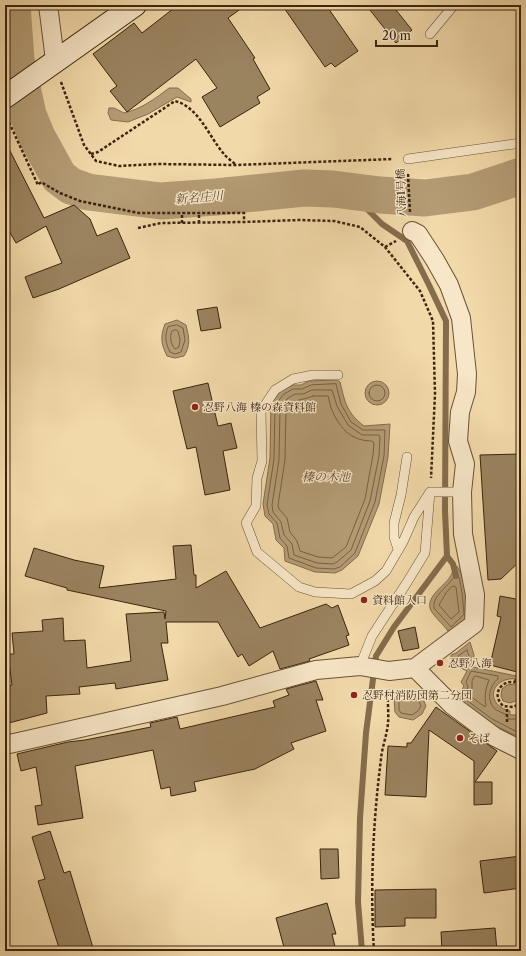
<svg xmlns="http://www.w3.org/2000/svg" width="526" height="956" viewBox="0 0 526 956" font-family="'Libre Caslon Text','Noto Serif JP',serif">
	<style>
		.water { fill: #b49c75; stroke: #846c4c }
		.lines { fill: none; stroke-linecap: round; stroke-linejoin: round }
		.shore { stroke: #786042; stroke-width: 1 }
		.stream { stroke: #846c4c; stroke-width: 6 }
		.river { stroke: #b49c75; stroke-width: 37 }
		.building { fill: #9a835f; stroke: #3b250f }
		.lane-casing { stroke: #695236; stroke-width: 10 }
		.street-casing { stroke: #695236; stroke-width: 20 }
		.secondary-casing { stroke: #3b250f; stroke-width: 24 }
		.path { stroke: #3b250f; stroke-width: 2.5; stroke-dasharray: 3 2; stroke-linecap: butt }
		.lane { stroke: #f7e6c7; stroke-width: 9 }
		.street { stroke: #f7e6c7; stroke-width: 18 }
		.secondary { stroke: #f7e6c7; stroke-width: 22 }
		.poi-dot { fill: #8f2418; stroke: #f7e6c7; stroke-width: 1.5 }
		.labels { text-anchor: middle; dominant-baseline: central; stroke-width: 3; stroke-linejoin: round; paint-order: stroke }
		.street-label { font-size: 11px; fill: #3b250f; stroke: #f7e6c7 }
		.poi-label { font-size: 11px; fill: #3b250f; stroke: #f7e6c7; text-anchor: start }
		.water-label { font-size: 12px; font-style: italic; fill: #5f492e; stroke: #f7e6c7 }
	</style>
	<rect width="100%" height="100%" fill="#f2d9a9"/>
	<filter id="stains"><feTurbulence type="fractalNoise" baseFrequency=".005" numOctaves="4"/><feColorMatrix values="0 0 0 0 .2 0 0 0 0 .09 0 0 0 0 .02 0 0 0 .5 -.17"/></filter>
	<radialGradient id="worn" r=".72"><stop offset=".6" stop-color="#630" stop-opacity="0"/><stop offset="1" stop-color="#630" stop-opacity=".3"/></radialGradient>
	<path class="water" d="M 169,88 L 178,88 L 191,99 L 191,102 L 177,97 L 148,114 L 128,122 L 111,120 L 108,113 L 109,108 L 114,108 L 124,113 C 141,109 155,99 169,88 Z
		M 177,320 L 186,325 C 189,337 191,345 184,356 L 175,358 L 167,356 C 161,344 160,337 165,324 Z
		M 337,380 L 340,382 C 345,403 347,413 364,426 L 390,424 L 388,457 L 379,504 L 358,556 L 342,570 L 335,573 L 315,572 L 285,561 L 284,548 L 276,540 L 273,524 L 265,516 L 263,504 L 270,458 L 271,403 L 281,391 L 293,385 L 301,385 L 309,381 Z
		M365 393a12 12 0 1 1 24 0a12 12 0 1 1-24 0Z
		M 457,566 C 467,581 467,598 468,616 L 453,632 L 448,631 C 444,625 431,614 430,608 C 427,596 445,585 450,577 C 453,572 452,570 457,566 Z
		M 470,642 L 474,655 L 473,667 L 521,677 L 521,679 C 516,679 510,678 505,680 C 487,687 491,707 510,711 L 510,715 L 517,715 L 518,710 L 521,712 L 521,738 L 490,723 L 461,701 L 461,691 L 464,686 L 461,682 L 467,671 L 451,663 L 451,655 L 456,653 Z
		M 514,684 L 521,688 L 521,699 L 510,703 L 503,701 L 501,696 L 502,689 L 507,685 Z
		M 410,692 L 420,692 L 426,706 L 422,714 L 413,720 L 399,717 L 395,712 L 394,698 L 399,694 Z"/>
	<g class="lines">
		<path class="shore" d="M 177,325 L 183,328 L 185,340 L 181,352 L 175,354 L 170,352 C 166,344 164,336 168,327 Z
			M 176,330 L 178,331 L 180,340 L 179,347 L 175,349 C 171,345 169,336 172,331 Z
			M 336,384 L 341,404 L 351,422 L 363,430 L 385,430 L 384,456 L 375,502 L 355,553 L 340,567 L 334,569 L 316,568 L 289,558 L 287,546 L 280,538 L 277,523 L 269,514 L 267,505 L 274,459 L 275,405 L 284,394 L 293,389 L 302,389 L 311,385 Z
			M369 393a8 8 0 1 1 16 0a8 8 0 1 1-16 0Z
			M 312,390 L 332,390 L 337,406 L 348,425 L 362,435 L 379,435 L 380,437 L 379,456 L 370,501 L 351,550 L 337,562 L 333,564 L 317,563 L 294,555 L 292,544 L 284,535 L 281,522 L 273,512 L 272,505 L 279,460 L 280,407 L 288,398 L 295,394 L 303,394 Z
			M 313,396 L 328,396 C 329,400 330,404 331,408 C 339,427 350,441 372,441 L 374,443 L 373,455 L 365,499 L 346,547 L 332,558 L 318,557 L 300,551 L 297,541 L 290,532 L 287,518 L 279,509 L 278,505 L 285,460 L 286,409 C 294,398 302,401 313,396 Z
			M 455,575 L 457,575 L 459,577 L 462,593 L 464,614 L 451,627 L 434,608 C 432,595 450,586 455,575 Z
			M 453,586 L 456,587 L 459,612 L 451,619 L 439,605 L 446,593 Z
			M 467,650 L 469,656 L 469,664 L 467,666 L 456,661 L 455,659 Z
			M 476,676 L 489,680 C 486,688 484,696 486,705 L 485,707 L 470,696 L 472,688 L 472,681 L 474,677 Z
			M 410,696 L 417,697 L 421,706 L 418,711 L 412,715 L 401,713 L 399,710 L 399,699 Z
			M 521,717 L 518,719 L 509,719 C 507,717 507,715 505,714 C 501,712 497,711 494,708 C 486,699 490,685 498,679 L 498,676 L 471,671 L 466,682 L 468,687 L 465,693 L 465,699 L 492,719 L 521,734"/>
		<path class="stream" d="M 333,189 L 359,201 L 382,224 L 407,241 L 429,285 L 446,321 L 445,511 L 447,556 L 394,627 L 376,656 L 366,733 L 360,818 L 358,902 L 362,951
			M 447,556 L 453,564 L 456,576"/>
		<path class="river" d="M 12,5 L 16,60 L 28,115 L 37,137 L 59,177 L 71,186 L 88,192 L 161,201 L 216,197 L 304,188 L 333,189 L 380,195 L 425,198 L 473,192 L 521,176"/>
	</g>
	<path class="building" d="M 178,5 L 246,5 L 228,18 L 255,58 L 253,59 L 270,89 L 257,97 L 260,103 L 220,127 L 202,97 L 217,88 L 196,59 L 127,112 L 110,91 L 117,86 L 93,54 L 134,23 L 142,33 Z
		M 282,5 L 326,5 L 358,51 L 335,67 L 331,63 L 325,67 Z
		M 366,5 L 392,5 L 412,30 L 396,43 Z
		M 5,141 L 44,218 L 74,205 L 90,219 L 97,236 L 117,228 L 130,258 L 59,289 L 33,298 L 25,277 L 62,263 L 46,226 L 16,243 L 5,224 Z
		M 217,307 L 221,328 L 201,331 L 197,310 Z
		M 208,383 L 218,426 L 231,423 L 237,448 L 223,451 L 230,490 L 205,495 L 196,447 L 187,449 L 173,391 Z
		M 521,454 L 521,560 L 501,579 L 488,580 L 480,455 Z
		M 191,545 L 194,575 L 196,575 L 196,588 L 226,571 L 260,628 L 326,604 L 332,608 L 338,605 L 349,635 L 346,636 L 349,645 L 309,659 L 310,661 L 280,669 L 273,651 L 249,666 L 242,654 L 238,657 L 218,622 L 166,622 L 168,643 L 161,643 L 168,680 L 116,689 L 115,683 L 79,687 L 80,694 L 46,696 L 47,713 L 5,724 L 5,687 L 12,685 L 8,654 L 14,654 L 12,633 L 43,631 L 42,620 L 63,618 L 64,641 L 85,640 L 87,668 L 131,661 L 126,614 L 164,612 L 165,619 L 166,611 L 67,590 L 67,588 L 25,576 L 34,548 L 74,560 L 104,566 L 99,588 L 176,579 L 173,546 Z
		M 500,596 L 521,600 L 521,673 L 490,665 L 501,617 L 497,616 Z
		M 415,627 L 419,648 L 403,651 L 398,631 Z
		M 316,681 L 323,700 L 316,700 L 326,731 L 291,743 L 294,749 L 255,769 L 194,782 L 196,791 L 171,796 L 170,787 L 161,789 L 153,750 L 75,766 L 83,818 L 38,825 L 35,806 L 42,805 L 36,767 L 21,771 L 17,754 L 68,742 L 85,740 L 151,727 L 150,723 L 177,717 L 180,729 L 275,707 L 273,701 L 289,695 L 286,689 Z
		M 436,707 L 497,751 L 475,782 L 492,782 L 492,804 L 474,805 L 474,761 L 429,730 L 426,797 L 385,795 L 388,746 L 407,747 L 407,743 L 411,743 Z
		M 50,831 L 64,873 L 70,871 L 94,951 L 69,951 L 67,946 L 59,948 L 38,881 L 45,879 L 32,837 Z
		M 320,849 L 338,849 L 339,878 L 321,879 Z
		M 521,856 L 521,888 L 484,893 L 480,861 Z
		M 436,889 L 436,918 L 405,918 L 405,926 L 375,927 L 375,890 Z
		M 327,903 L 336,934 L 332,934 L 336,951 L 285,951 L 276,918 Z
		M 495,928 L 497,951 L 442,951 L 441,932 Z"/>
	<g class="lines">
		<defs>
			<path id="lane" d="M 430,34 L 454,5
				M 408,159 L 521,143
				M 338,375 L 313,375 L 293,379 L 275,390 L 261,411 L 262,461 L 257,478 L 256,506 L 246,523 L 257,552 L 299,587 L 315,592 L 351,594 L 375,581 L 386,571 L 403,542 L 414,517 L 430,492
				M 430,492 L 459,492
				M 398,549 L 394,537 L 394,523 L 401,495 L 407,457
				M 360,666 L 372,636 L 406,584 L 425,553 L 430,492"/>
			<path id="street" d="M 48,5 L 55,60
				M 412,231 L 418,234 L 435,260 L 449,285 L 461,318 L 467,374 L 466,392 L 460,412 L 458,441 L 465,464 L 462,492 L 463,534 L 475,595 L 474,624 L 415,668
				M 5,745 L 222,696 L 316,670 L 360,666 L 389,671 L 415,668 L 452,705 L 495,737 L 521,750"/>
			<path id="secondary" d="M 5,97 L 135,5"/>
		</defs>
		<use href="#lane" class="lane-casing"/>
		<use href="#street" class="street-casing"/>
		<use href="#secondary" class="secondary-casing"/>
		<path class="path" d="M 61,82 L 84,145 L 96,161 L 119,166 L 158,164 L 236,165 L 393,159
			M 7,118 L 38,185 L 41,182 L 60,193 L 80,201 L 139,213 L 244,213 L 244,222
			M 91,154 L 98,152 L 175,101 C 199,107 209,137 224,154 C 227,158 232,161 236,165
			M 408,174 L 410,213
			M 182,223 L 182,214
			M 199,223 L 199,213
			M 138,228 L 161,223 L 244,222 L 299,220 L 334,221 L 360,227 L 385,247 L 420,291 L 433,321 L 435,394 L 431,478
			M 385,247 L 396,241
			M 515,682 L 518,672
			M 521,684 C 505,676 489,692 503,706 L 513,707 L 521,703
			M 507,722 L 507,707
			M 374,951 C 370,887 373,822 381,759 C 382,747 387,735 388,723 C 389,712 387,700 388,689"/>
		<use href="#lane" class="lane"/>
		<use href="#street" class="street"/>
		<use href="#secondary" class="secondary"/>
	</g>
	<g class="poi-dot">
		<circle cx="195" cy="407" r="4"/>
		<circle cx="364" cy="600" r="4"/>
		<circle cx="440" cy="663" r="4"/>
		<circle cx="354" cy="695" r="4"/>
		<circle cx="460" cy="738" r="4"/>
	</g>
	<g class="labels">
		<g class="street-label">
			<text transform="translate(401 193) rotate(-92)">八海1号橋</text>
		</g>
		<g class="poi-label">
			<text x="203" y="407">忍野八海 榛の森資料館</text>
			<text x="372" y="600">資料館入口</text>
			<text x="448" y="663">忍野八海</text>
			<text x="362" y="695">忍野村消防団第二分団</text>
			<text x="468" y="738">そば</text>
		</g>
		<g class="water-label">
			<text transform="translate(199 197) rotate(-5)">新名庄川</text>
			<text x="326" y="476">榛の木池</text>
		</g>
	</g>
	<rect width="526" height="956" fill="none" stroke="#f2d9a9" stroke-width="20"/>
	<rect x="6" y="6" width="514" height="944" fill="none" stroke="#3b250f" stroke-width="2"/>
	<rect x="10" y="10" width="506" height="936" fill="none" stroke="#3b250f"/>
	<path d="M376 40v6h61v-6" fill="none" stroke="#3b250f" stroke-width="2"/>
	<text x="382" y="40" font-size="12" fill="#3b250f" stroke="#f7e6c7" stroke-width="3" paint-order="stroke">20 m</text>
	<rect width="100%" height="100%" filter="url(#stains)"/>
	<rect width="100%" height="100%" fill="url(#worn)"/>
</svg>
